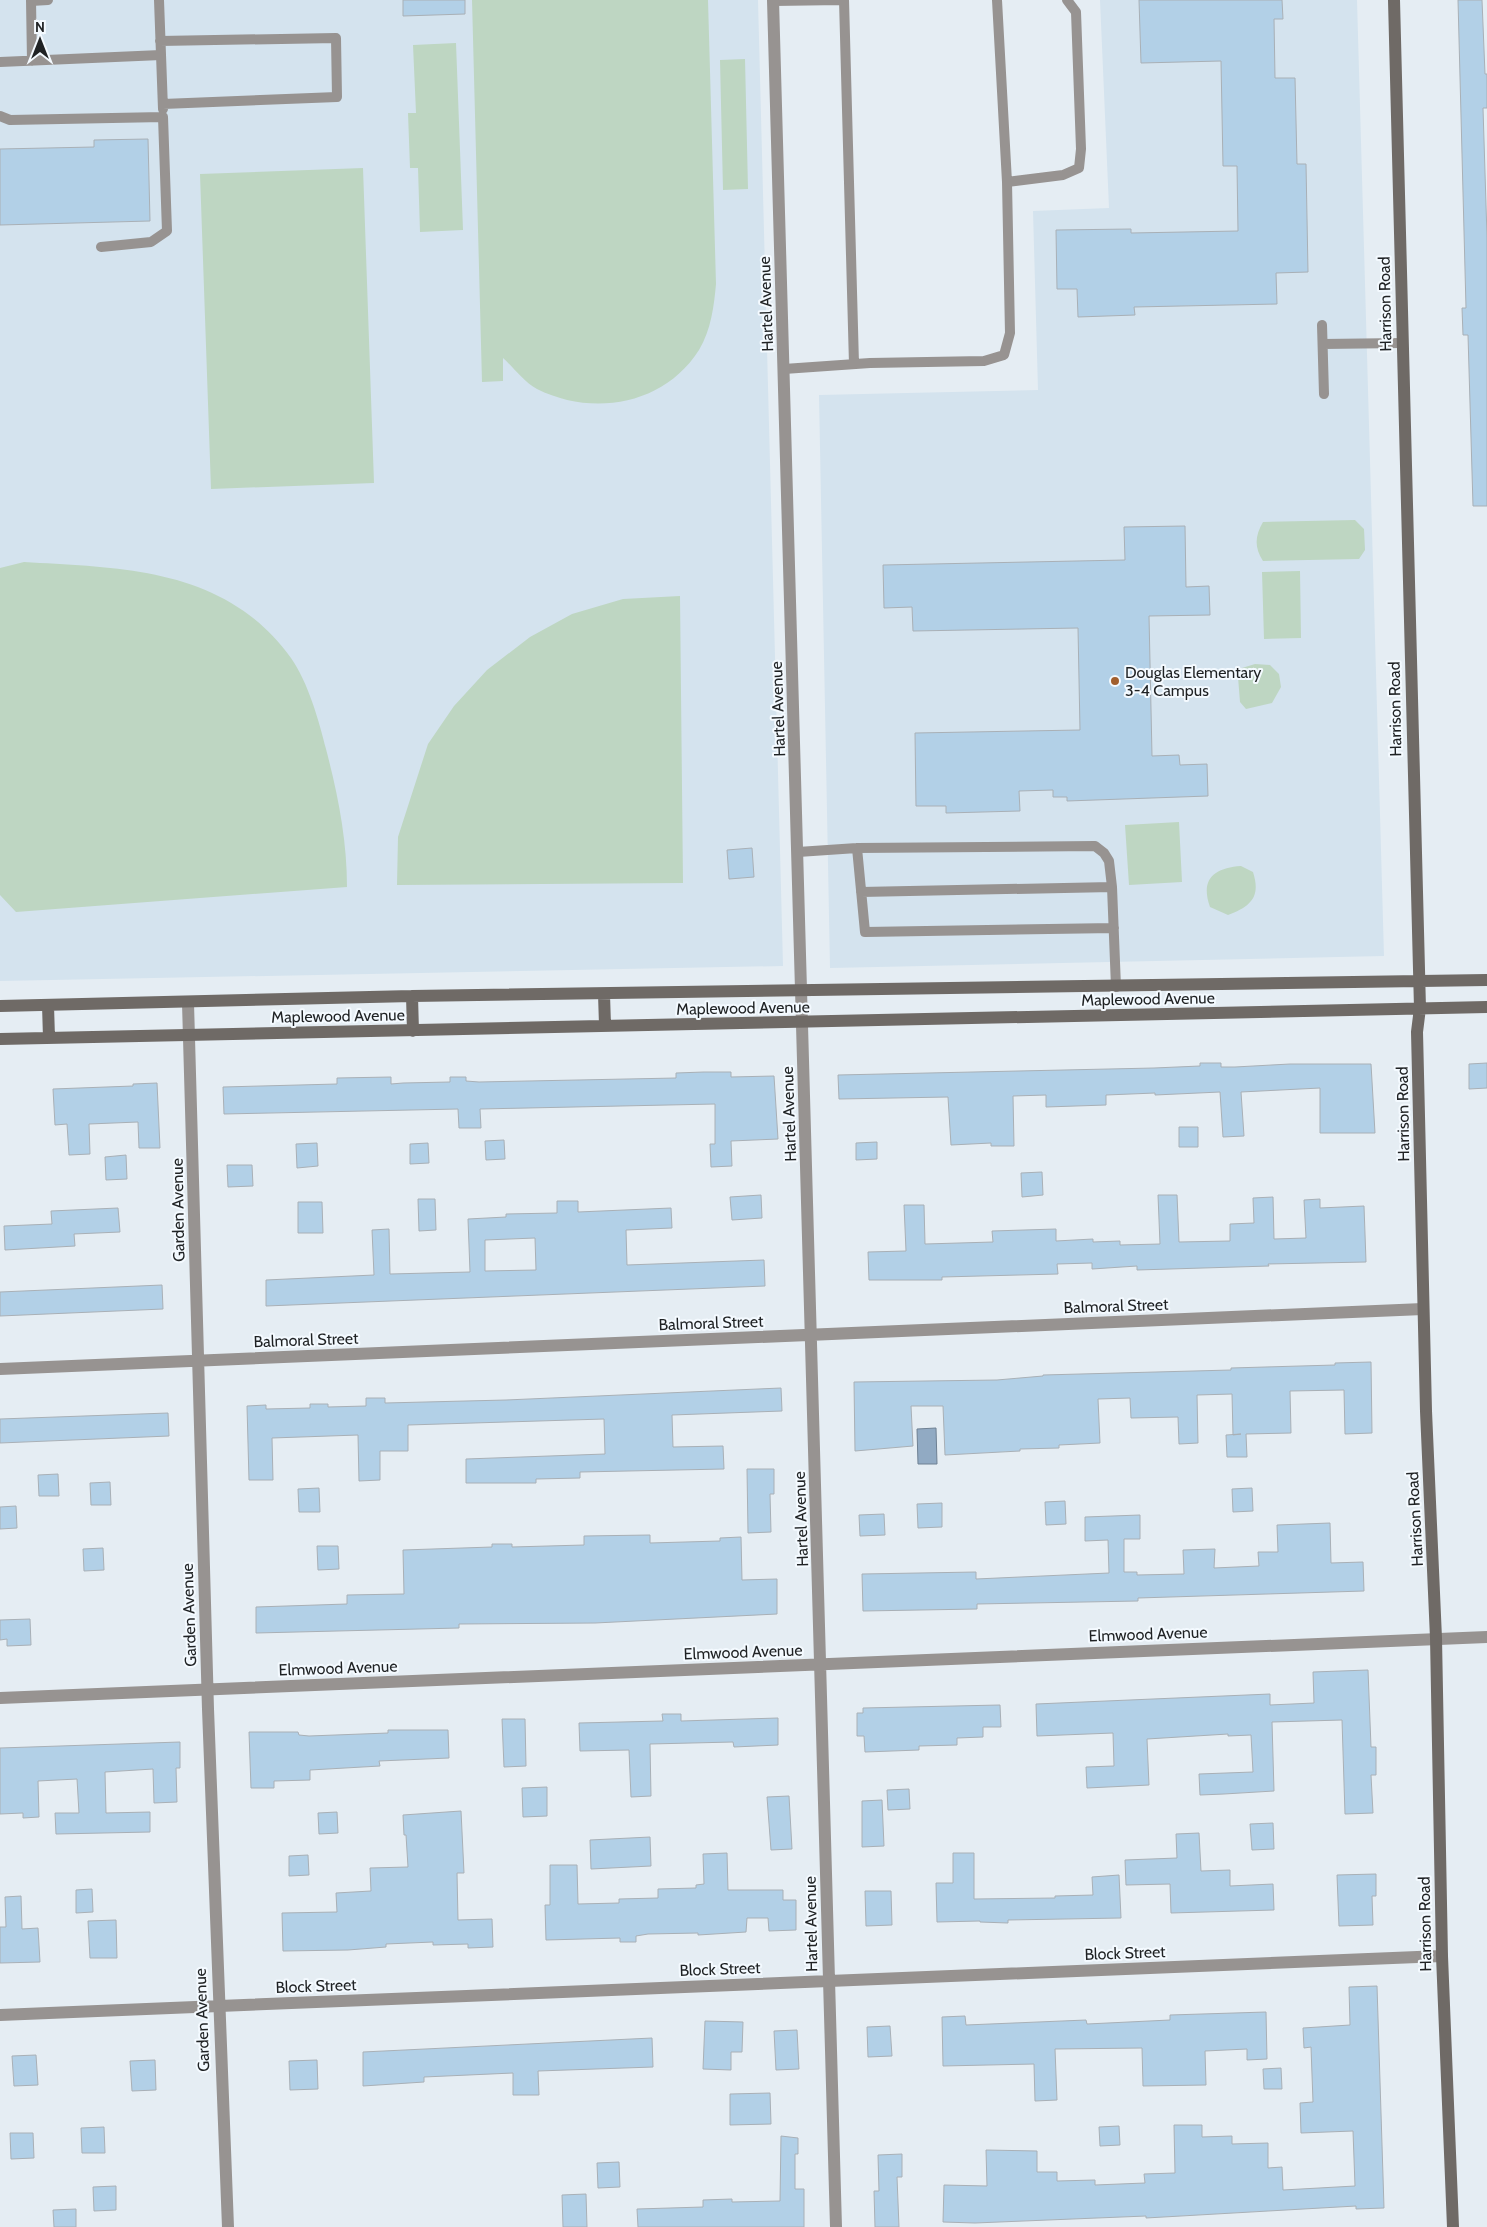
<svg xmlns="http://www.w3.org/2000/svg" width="1487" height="2227" viewBox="0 0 1487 2227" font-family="Cabin,sans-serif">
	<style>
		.built { fill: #d4e3ee }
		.green { fill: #bed6c2 }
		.water { fill: #91aac3; stroke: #6f8193 }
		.building { fill: #b2d0e7; stroke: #a9b0b6; fill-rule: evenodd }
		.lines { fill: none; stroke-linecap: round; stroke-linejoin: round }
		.lane { stroke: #979391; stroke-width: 10 }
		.street { stroke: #979391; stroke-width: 12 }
		.secondary { stroke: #6f6a66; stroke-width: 12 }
		.poi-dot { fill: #a15e2d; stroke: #f4faff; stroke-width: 2 }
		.labels { text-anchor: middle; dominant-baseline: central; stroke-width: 4; stroke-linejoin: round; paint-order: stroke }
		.street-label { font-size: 16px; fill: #1f2224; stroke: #f4faff }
		.poi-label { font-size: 16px; fill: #1f2224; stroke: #f4faff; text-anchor: start }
	</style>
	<rect width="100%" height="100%" fill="#e5edf3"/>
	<path class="built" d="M 0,0 L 758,0 L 783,966 L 0,981 Z
		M 1100,0 L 1357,0 L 1384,956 L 830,968 L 819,395 L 1038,390 L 1033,211 L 1109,208 Z"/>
	<path class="green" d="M 472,0 L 708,0 L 716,284 C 714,306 711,330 699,350 C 664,405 593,417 537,389 C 524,382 514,368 503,358 L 503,381 L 482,382 Z
		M 456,43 L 463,230 L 420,232 L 418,168 L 410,168 L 408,113 L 416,113 L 413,45 Z
		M 745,59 L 748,189 L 723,190 L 720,60 Z
		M 363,168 L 374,483 L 211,489 L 200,174 Z
		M 1355,520 L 1364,529 L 1365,550 L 1359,559 L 1263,561 C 1254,547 1255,536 1263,522 Z
		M 24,562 C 125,568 226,568 291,658 C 308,682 319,721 326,749 C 338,795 347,840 347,887 L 16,912 L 0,895 L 0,568 Z
		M 1300,571 L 1301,638 L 1264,639 L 1262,572 Z
		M 680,596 L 683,883 L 397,885 L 398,837 L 428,744 L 454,706 L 487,670 L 530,637 L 572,614 L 623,599 Z
		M 1255,664 L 1270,665 L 1279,674 L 1281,687 L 1272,703 L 1246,709 L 1240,702 L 1238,677 L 1242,668 Z
		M 1179,822 L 1182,882 L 1129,885 L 1125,825 Z
		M 1241,866 L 1253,872 C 1261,897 1251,906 1228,915 L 1210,907 C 1200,879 1214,868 1241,866 Z"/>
	<path class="water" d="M 936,1428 L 937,1464 L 918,1464 L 917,1429 Z"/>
	<path class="building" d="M 403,0 L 465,0 L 465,14 L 403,16 Z
		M 1139,0 L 1282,0 L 1283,19 L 1274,19 L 1275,78 L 1295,78 L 1297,164 L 1306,164 L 1308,272 L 1276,273 L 1277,304 L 1134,307 L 1135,315 L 1078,317 L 1077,289 L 1057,289 L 1056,230 L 1131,229 L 1131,233 L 1238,231 L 1237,166 L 1223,166 L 1221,61 L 1141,63 Z
		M 1458,0 L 1482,0 L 1485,74 L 1487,74 L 1487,108 L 1483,108 L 1487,237 L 1487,506 L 1473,506 L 1468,335 L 1463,335 L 1462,308 L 1466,308 Z
		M 148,139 L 150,221 L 0,225 L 0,149 L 94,147 L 94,140 Z
		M 1185,526 L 1186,587 L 1209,586 L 1210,615 L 1149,616 L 1152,756 L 1179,755 L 1180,765 L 1207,764 L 1208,796 L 1067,801 L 1067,797 L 1053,797 L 1053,790 L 1019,791 L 1020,811 L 946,813 L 946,806 L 916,806 L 915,733 L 1080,730 L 1078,628 L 913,631 L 912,607 L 884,608 L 883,565 L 1125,560 L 1124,527 Z
		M 752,848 L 754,877 L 729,879 L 727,850 Z
		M 1200,1063 L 1221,1063 L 1221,1067 L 1235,1067 L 1290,1064 L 1371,1064 L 1375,1133 L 1320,1133 L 1320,1088 L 1241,1092 L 1244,1136 L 1223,1137 L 1220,1092 L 1155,1095 L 1155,1093 L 1106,1095 L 1106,1105 L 1046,1107 L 1046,1095 L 1013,1096 L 1014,1146 L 991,1146 L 991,1143 L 951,1145 L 948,1097 L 839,1099 L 838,1075 L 1154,1068 L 1200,1066 Z
		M 1487,1063 L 1487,1088 L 1469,1089 L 1469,1064 Z
		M 704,1072 L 731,1072 L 731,1077 L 774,1076 L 778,1139 L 731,1141 L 732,1166 L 711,1167 L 710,1144 L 715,1144 L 715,1104 L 480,1109 L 481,1128 L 459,1128 L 458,1109 L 224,1114 L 223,1087 L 337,1084 L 337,1078 L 391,1077 L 391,1084 L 403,1083 L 450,1082 L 450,1077 L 466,1077 L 466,1081 L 479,1082 L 676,1078 L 676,1073 Z
		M 157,1083 L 160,1148 L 139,1148 L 138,1122 L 89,1124 L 90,1154 L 69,1155 L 67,1124 L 55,1125 L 53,1089 L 133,1086 L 133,1084 Z
		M 1179,1127 L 1198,1127 L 1198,1147 L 1179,1147 Z
		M 504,1140 L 505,1159 L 486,1160 L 485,1141 Z
		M 877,1142 L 877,1159 L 856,1160 L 856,1143 Z
		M 317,1143 L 318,1166 L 297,1168 L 296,1144 Z
		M 428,1143 L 429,1163 L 410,1164 L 410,1144 Z
		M 126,1155 L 127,1179 L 106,1180 L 105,1157 Z
		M 227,1165 L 252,1165 L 253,1186 L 228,1187 Z
		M 1042,1172 L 1043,1195 L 1022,1197 L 1021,1173 Z
		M 761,1195 L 762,1218 L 732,1220 L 730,1197 Z
		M 1158,1195 L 1177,1195 L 1179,1242 L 1230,1241 L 1230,1224 L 1254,1223 L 1253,1198 L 1273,1197 L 1274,1239 L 1306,1238 L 1304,1200 L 1320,1199 L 1320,1208 L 1364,1206 L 1366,1262 L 1268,1264 L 1269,1266 L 1137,1270 L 1137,1266 L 1092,1269 L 1092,1263 L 1057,1264 L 1058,1274 L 942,1277 L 942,1280 L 869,1280 L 868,1252 L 906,1251 L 904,1205 L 924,1205 L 925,1244 L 993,1242 L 992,1231 L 1056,1229 L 1056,1241 L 1093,1239 L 1093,1242 L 1120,1241 L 1120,1245 L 1160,1244 Z
		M 418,1199 L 435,1199 L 436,1230 L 419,1231 Z
		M 557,1201 L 578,1201 L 578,1212 L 671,1208 L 672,1228 L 626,1230 L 627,1265 L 764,1260 L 765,1286 L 266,1306 L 266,1280 L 374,1275 L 372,1230 L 389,1229 L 390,1274 L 470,1272 L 468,1219 L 506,1217 L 506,1214 L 557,1213 ZM 535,1238 L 536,1270 L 485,1271 L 485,1240 Z
		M 298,1202 L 322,1202 L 323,1233 L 298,1233 Z
		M 118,1208 L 120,1232 L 74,1234 L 75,1246 L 5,1250 L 4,1226 L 52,1224 L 51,1211 Z
		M 162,1285 L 163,1309 L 0,1316 L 0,1292 Z
		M 1371,1362 L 1372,1433 L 1345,1434 L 1344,1390 L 1290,1391 L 1291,1433 L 1246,1434 L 1247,1457 L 1227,1457 L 1226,1435 L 1241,1434 L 1233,1435 L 1232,1394 L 1197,1395 L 1198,1443 L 1179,1444 L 1178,1417 L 1131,1418 L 1130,1398 L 1098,1399 L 1100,1443 L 1059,1445 L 1059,1448 L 1020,1449 L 1020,1451 L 945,1455 L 943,1406 L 911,1406 L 913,1446 L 855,1451 L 854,1382 L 997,1380 L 1043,1376 L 1043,1375 L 1231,1370 L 1231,1368 L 1335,1365 L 1335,1363 Z
		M 781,1388 L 782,1411 L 672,1415 L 673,1447 L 723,1446 L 724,1469 L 580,1472 L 580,1478 L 536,1479 L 536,1483 L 466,1483 L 466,1459 L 605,1454 L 604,1419 L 408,1425 L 408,1451 L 380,1451 L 380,1480 L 359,1481 L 358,1435 L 272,1438 L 273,1480 L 249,1480 L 247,1406 L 266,1405 L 266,1409 L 310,1408 L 310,1404 L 328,1404 L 328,1407 L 366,1406 L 366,1398 L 385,1398 L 385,1403 L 506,1400 Z
		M 168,1413 L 169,1436 L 0,1443 L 0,1419 Z
		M 747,1469 L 774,1469 L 774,1494 L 770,1494 L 771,1532 L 748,1533 Z
		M 58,1474 L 59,1496 L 39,1496 L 38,1475 Z
		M 110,1482 L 111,1505 L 91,1505 L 90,1483 Z
		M 319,1488 L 320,1512 L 299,1512 L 298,1489 Z
		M 1252,1488 L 1253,1511 L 1233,1512 L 1232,1489 Z
		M 1065,1501 L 1066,1524 L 1046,1525 L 1045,1502 Z
		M 942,1503 L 942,1527 L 918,1528 L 917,1504 Z
		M 16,1506 L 17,1528 L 0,1529 L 0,1507 Z
		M 884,1514 L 885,1535 L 860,1536 L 859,1515 Z
		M 1140,1515 L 1140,1539 L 1124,1539 L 1124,1572 L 1137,1572 L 1137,1575 L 1184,1574 L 1183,1550 L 1215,1549 L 1214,1568 L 1259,1566 L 1258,1552 L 1278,1552 L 1277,1525 L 1330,1523 L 1331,1563 L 1363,1562 L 1364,1591 L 1138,1598 L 1138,1601 L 977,1604 L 977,1609 L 863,1611 L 862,1574 L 976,1572 L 976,1579 L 1109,1573 L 1108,1540 L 1085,1541 L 1085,1517 Z
		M 650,1535 L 650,1543 L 720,1541 L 720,1538 L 741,1537 L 742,1580 L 777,1579 L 777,1614 L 595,1623 L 459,1624 L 459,1628 L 256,1633 L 256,1607 L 347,1604 L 347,1595 L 404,1594 L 403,1550 L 492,1547 L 492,1544 L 512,1544 L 512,1547 L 584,1545 L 584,1536 Z
		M 317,1546 L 338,1546 L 339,1569 L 318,1570 Z
		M 103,1548 L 104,1570 L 84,1571 L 83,1549 Z
		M 30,1619 L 31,1645 L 7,1646 L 7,1639 L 0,1640 L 0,1620 Z
		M 1368,1670 L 1371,1747 L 1376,1747 L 1376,1775 L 1371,1775 L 1373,1813 L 1345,1814 L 1342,1720 L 1272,1722 L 1274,1791 L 1224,1794 L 1200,1795 L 1199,1774 L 1253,1772 L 1251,1735 L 1228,1736 L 1228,1734 L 1147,1739 L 1149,1785 L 1087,1788 L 1086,1767 L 1114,1766 L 1113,1733 L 1037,1736 L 1036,1704 L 1270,1694 L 1270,1705 L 1314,1703 L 1313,1672 Z
		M 1000,1705 L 1001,1727 L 983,1727 L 983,1737 L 957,1738 L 957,1745 L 919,1746 L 919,1750 L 865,1752 L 864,1736 L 857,1736 L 857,1713 L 863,1713 L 863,1708 Z
		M 662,1714 L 681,1714 L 681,1721 L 778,1718 L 778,1745 L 734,1747 L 733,1742 L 650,1744 L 651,1796 L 631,1797 L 629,1750 L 580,1751 L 579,1723 L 663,1721 Z
		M 502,1719 L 525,1719 L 526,1766 L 504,1767 Z
		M 388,1730 L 448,1730 L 449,1758 L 379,1761 L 380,1766 L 310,1770 L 310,1780 L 274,1781 L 274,1788 L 251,1788 L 249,1732 L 298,1732 L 299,1735 L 309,1736 L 388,1733 Z
		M 180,1742 L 180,1768 L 176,1768 L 177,1802 L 154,1803 L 153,1769 L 105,1772 L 106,1813 L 150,1812 L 150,1832 L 56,1834 L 55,1813 L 79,1813 L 77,1779 L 38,1781 L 39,1817 L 23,1818 L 23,1813 L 0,1814 L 0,1748 Z
		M 547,1787 L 547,1816 L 523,1817 L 522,1788 Z
		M 909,1789 L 910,1809 L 888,1810 L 887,1790 Z
		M 789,1796 L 792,1849 L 771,1850 L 767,1797 Z
		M 882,1800 L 884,1846 L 862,1847 L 862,1801 Z
		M 461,1811 L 464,1873 L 457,1873 L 458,1920 L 492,1919 L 493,1947 L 468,1948 L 468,1944 L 433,1945 L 433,1942 L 386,1944 L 386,1947 L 348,1950 L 283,1951 L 282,1913 L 337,1912 L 336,1893 L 371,1891 L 370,1868 L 408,1867 L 406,1835 L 404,1835 L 403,1815 Z
		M 337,1812 L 338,1833 L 319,1834 L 318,1813 Z
		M 1273,1823 L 1274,1849 L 1252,1850 L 1250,1824 Z
		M 1199,1833 L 1201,1871 L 1230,1870 L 1230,1886 L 1273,1884 L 1274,1910 L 1171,1913 L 1170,1884 L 1126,1885 L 1125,1860 L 1177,1858 L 1176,1834 Z
		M 650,1837 L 651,1866 L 591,1869 L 590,1840 Z
		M 727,1853 L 728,1890 L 783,1890 L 783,1900 L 796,1900 L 796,1930 L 769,1931 L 768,1918 L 747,1918 L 746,1932 L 698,1935 L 698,1933 L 648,1934 L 636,1936 L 636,1942 L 620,1942 L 620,1938 L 546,1940 L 545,1905 L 550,1905 L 550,1865 L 577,1865 L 578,1904 L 619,1903 L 619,1899 L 658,1898 L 658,1889 L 696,1888 L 696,1885 L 704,1884 L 703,1854 Z
		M 953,1853 L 974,1853 L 974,1899 L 1055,1898 L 1055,1896 L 1093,1895 L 1092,1877 L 1119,1875 L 1121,1918 L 1008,1920 L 1008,1923 L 980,1922 L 980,1921 L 937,1922 L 936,1883 L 953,1883 Z
		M 308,1855 L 309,1875 L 289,1876 L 289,1856 Z
		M 1376,1874 L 1376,1896 L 1372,1896 L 1373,1925 L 1339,1926 L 1337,1875 Z
		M 92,1889 L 93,1912 L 76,1913 L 76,1890 Z
		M 865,1891 L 891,1891 L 892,1925 L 866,1926 Z
		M 21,1896 L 22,1929 L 38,1928 L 40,1962 L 0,1963 L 0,1927 L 6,1927 L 5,1897 Z
		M 116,1920 L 117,1958 L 90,1958 L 88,1921 Z
		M 1377,1986 L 1384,2208 L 1356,2209 L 1356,2206 L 1146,2218 L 1146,2216 L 975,2223 L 943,2222 L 944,2185 L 987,2186 L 986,2150 L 1037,2151 L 1037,2172 L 1057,2172 L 1057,2181 L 1095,2180 L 1095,2185 L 1145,2183 L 1144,2174 L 1175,2173 L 1174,2125 L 1202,2125 L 1202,2137 L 1232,2136 L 1232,2144 L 1268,2143 L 1268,2168 L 1282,2167 L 1283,2190 L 1355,2186 L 1353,2131 L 1301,2133 L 1300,2103 L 1313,2102 L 1311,2047 L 1304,2048 L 1303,2028 L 1350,2025 L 1349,1987 Z
		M 1266,2012 L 1267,2059 L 1247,2060 L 1247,2049 L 1205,2051 L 1206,2085 L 1143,2086 L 1142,2048 L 1055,2049 L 1057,2100 L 1035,2101 L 1034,2064 L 943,2066 L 942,2017 L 965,2016 L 966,2025 L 1086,2020 L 1087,2024 L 1170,2020 L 1170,2015 Z
		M 705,2021 L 743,2022 L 742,2052 L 731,2052 L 731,2070 L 703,2069 Z
		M 890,2026 L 892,2056 L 868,2057 L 867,2027 Z
		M 797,2030 L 799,2069 L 776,2070 L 774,2031 Z
		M 652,2038 L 653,2067 L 538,2071 L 539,2095 L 513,2095 L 513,2073 L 424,2077 L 424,2082 L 363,2086 L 363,2052 Z
		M 36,2055 L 38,2085 L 14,2086 L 12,2056 Z
		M 155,2060 L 156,2090 L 132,2091 L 130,2061 Z
		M 317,2060 L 318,2089 L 290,2090 L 289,2061 Z
		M 1281,2068 L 1282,2089 L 1264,2089 L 1263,2069 Z
		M 770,2093 L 771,2124 L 730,2125 L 730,2094 Z
		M 1119,2126 L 1120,2145 L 1100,2146 L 1099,2127 Z
		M 104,2127 L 105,2153 L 82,2153 L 81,2128 Z
		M 10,2133 L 33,2133 L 34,2158 L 11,2159 Z
		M 781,2136 L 798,2138 L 798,2154 L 795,2154 L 795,2189 L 804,2189 L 804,2227 L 638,2227 L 637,2209 L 703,2207 L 703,2200 L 732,2199 L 732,2202 L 780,2201 Z
		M 902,2154 L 902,2177 L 897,2177 L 899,2227 L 875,2227 L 874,2191 L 879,2191 L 878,2155 Z
		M 619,2162 L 620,2187 L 598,2188 L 597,2163 Z
		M 116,2186 L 116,2210 L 94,2211 L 93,2187 Z
		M 586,2194 L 587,2227 L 563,2227 L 562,2195 Z
		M 76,2209 L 76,2227 L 54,2227 L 53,2210 Z"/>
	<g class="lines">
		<path class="lane" d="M 31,0 L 32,61
			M 159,0 L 163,109
			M 844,0 L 854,364
			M 997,0 L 1007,182
			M 31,1 L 48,0
			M 774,1 L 841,0
			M 160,41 L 336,38 L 337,97 L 163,104
			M 0,62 L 161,55
			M 0,116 L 10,120 L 163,117 L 167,231 L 151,242 L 101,247
			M 1322,325 L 1324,394
			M 1323,344 L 1402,343
			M 784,369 L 870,363 L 984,361 L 1004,355 L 1010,333 L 1007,182 L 1063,175 L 1079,168 L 1081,149 L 1076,12 L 1067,0
			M 857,848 L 865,932 L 1114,928
			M 798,852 L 857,848 L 1095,846 L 1104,853 L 1109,861 L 1112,887 L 1116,987
			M 861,892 L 1112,887"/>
		<path class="street" d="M 773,0 L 836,2227
			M 188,1003 L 208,1709 L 228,2227
			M 0,1369 L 1423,1309
			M 0,1698 L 1487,1637
			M 0,2015 L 1442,1956"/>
		<path class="secondary" d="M 1394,0 L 1420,1008 L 1417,1032 L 1426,1411 L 1436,1638 L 1442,1956 L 1453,2227
			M 604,994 L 605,1025
			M 412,996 L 413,1031
			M 48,1005 L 49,1038
			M 0,1006 L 412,996 L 1487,980
			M 0,1039 L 1487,1007"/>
	</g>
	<circle class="poi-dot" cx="1115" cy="681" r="5"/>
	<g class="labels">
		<g class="street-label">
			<text transform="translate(766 304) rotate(-92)">Hartel Avenue</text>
			<text transform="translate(1385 304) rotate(-91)">Harrison Road</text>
			<text transform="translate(778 709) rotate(-92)">Hartel Avenue</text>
			<text transform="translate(1395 709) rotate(-91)">Harrison Road</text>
			<text transform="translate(1148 999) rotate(-1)">Maplewood Avenue</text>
			<text transform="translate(743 1008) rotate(-1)">Maplewood Avenue</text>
			<text transform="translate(338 1016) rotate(-1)">Maplewood Avenue</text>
			<text transform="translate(789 1114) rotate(-92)">Hartel Avenue</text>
			<text transform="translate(1403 1114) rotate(-91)">Harrison Road</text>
			<text transform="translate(178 1210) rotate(-91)">Garden Avenue</text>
			<text transform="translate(1116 1306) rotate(-2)">Balmoral Street</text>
			<text transform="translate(711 1323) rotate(-2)">Balmoral Street</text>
			<text transform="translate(306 1340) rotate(-2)">Balmoral Street</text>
			<text transform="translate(801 1519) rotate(-92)">Hartel Avenue</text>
			<text transform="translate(1415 1519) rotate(-93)">Harrison Road</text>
			<text transform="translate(189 1615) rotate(-92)">Garden Avenue</text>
			<text transform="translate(1148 1634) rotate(-2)">Elmwood Avenue</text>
			<text transform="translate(743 1652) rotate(-2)">Elmwood Avenue</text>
			<text transform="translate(338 1668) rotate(-2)">Elmwood Avenue</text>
			<text transform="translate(811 1924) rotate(-91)">Hartel Avenue</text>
			<text transform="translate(1425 1924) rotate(-91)">Harrison Road</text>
			<text transform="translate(1125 1953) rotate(-2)">Block Street</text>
			<text transform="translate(720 1969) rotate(-2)">Block Street</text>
			<text transform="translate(316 1986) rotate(-2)">Block Street</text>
			<text transform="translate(202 2020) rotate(-92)">Garden Avenue</text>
		</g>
		<g class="poi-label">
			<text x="1125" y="672">Douglas Elementary<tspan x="1125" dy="18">3-4 Campus</tspan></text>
		</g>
	</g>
	<g transform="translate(40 40)" stroke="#f4faff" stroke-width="4" paint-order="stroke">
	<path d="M0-4L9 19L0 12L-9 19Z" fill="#1f2224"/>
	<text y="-8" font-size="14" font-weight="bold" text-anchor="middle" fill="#1f2224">N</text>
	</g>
</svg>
